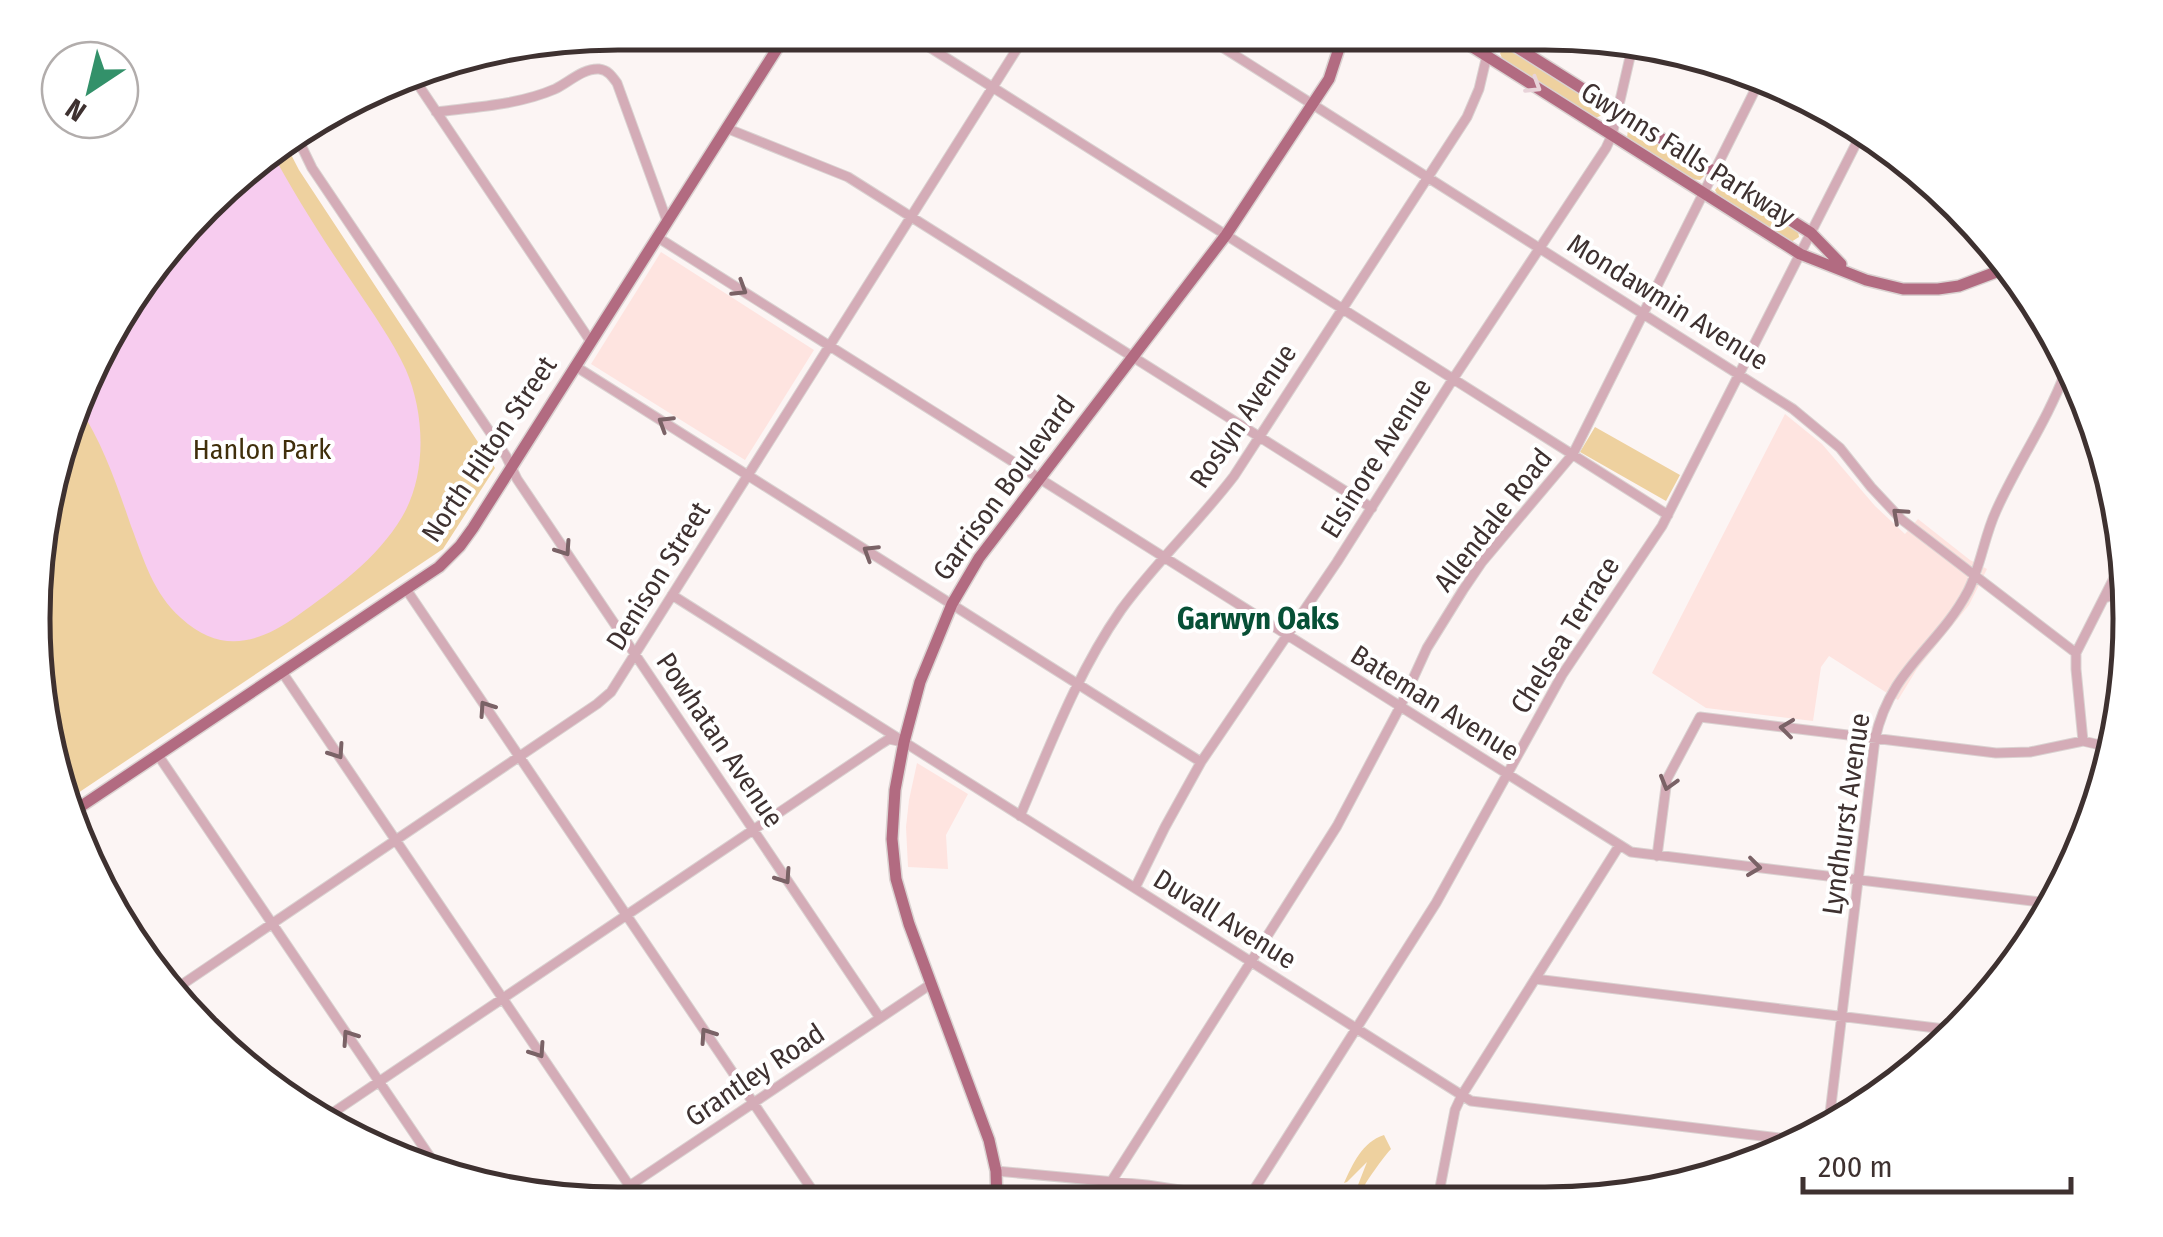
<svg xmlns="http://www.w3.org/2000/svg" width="2163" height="1237" viewBox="0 0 2163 1237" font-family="'Fira Sans Condensed',sans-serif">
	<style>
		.built { fill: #fee4e0 }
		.green { fill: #eed19f }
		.water { fill: #f7ccef }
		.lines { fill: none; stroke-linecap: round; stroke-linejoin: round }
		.minor-casing { stroke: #dad2d1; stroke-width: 11 }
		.major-casing { stroke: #dad2d1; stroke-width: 14 }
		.minor { stroke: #d4acb7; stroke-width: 9 }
		.major { stroke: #b26b81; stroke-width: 11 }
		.oneway { stroke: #e8d3d9 }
		.oneway2 { stroke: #7a6266 }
		.labels { text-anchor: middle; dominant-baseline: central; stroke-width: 8; stroke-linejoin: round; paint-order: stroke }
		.street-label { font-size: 28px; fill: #3e3130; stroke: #fff }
		.park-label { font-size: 28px; fill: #402f0b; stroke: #fff }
		.neighbourhood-label { font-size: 30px; font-weight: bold; fill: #075036; stroke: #fff }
		.rim { fill: none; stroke: #3e3130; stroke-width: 5 }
	</style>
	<rect width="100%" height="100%" fill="#fcf5f4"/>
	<path class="built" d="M 661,252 L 814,350 L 745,460 L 591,364 Z
		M 1785,414 L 1822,444 L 1875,506 L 1905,534 L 1918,519 L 1970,560 L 1987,569 L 1969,605 L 1917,669 L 1898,700 L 1829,656 L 1821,667 L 1813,721 L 1706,708 L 1652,673 Z
		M 917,763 L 968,794 L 946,835 L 948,869 L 908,867 L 906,827 L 909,800 Z"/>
	<path class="green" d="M 1506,47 L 1603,107 L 1604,114 L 1596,118 L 1503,61 L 1500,53 Z
		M 1632,127 L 1635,127 L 1703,170 L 1704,176 L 1700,180 L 1692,179 L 1627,138 L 1628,129 Z
		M 284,141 L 299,170 L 495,468 L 443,549 L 63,803 L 34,656 L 53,466 L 132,292 L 262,153 Z
		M 1721,183 L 1798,231 L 1799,237 L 1791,242 L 1719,198 L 1715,190 Z
		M 1595,427 L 1680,475 L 1666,501 L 1580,452 Z
		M 1384,1135 L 1391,1149 C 1386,1154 1367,1180 1365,1185 L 1359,1187 L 1358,1185 L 1367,1162 L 1347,1182 L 1344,1183 C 1353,1164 1362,1142 1384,1135 Z"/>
	<path class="water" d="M 270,149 C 295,196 324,241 354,285 C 372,312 392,340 406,370 C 425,414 427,475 402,517 C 377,559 336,588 297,616 C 258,644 220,654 181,618 C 153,593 144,560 131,526 C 117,485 103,444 79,407 L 132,292 L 262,153 Z"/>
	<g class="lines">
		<defs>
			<path id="minor" d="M 907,33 L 1668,515
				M 1200,33 L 1793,409 L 1840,448 L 1871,487 L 1901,519 L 2076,653
				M 411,74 L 591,342
				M 436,112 C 476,107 518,105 555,89 C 568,83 583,68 599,69 C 608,70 612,76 617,83 L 667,221
				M 726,128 L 848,177 L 1372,508
				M 296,135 L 312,168 L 506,456 L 517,479 L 880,1018
				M 657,237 L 1631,852 L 2049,903
				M 575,366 L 1201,762
				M 406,589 L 821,1203
				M 672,595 L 1471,1101 L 1804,1141
				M 2104,598 L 2119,594
				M 282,672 L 641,1203
				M 2083,741 L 2076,669 L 2076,653 L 2119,568
				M 158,755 L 443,1176
				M 1020,816 C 1050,746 1077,673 1121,610 C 1155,563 1199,522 1234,476 L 1467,117 L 1479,89 L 1492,34
				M 1657,856 L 1667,779 L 1700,717 L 1996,753 L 2030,752 L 2083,741 L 2113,748
				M 1135,888 L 1165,827 L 1201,762 L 1337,562 L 1453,379 L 1606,148 L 1612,135 L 1633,44
				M 1535,979 L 1961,1031
				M 171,992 L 597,704 L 611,692 L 1027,33
				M 322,1120 L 881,744 L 889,739 L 898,741
				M 1828,1130 L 1875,739 C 1890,669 1938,648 1968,591 C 1981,566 1984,537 1996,511 C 2017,464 2047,421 2065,373
				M 996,1171 L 1147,1185 L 1265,1203
				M 1111,1182 L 1337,826 L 1400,707 L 1427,648 L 1463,590 L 1482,562 L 1573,454 L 1761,78
				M 604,1203 L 931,984
				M 1249,1203 L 1255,1188 L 1436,903 L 1562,675 L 1662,526 L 1864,128
				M 1437,1203 L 1455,1110 L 1462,1095 L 1619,846"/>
			<path id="major" d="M 1452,34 L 1800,254 L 1866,280 L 1903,289 L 1938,289 L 1959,286 L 2007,268
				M 1496,34 L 1811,233 L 1841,264
				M 68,815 L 406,589 L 439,567 L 460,546 L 473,528 L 787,33
				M 997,1203 L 996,1171 L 989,1140 L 909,924 L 896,879 L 892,839 L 895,790 L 904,742 L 920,682 L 952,604 L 979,558 L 1226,235 L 1329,79 L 1344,33"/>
		</defs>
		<use href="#minor" class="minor-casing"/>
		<use href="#major" class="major-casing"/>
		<use href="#minor" class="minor"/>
		<use href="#major" class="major"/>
	</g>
	<defs><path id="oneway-chevron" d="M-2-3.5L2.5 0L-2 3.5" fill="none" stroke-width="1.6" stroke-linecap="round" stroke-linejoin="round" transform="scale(2.5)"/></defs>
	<use class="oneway" href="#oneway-chevron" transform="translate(1534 86) rotate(32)"/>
	<g class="oneway2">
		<use href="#oneway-chevron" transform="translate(740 289) rotate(32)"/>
		<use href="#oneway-chevron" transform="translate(665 423) rotate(-148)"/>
		<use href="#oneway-chevron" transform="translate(1899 515) rotate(-138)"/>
		<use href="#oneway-chevron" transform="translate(564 549) rotate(56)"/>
		<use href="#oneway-chevron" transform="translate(870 552) rotate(-148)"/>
		<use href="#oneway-chevron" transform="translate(486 708) rotate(-124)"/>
		<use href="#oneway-chevron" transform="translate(1787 728) rotate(-173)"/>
		<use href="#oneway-chevron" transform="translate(337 752) rotate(56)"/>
		<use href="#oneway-chevron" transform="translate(1668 783) rotate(106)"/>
		<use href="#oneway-chevron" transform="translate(1754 867) rotate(7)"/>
		<use href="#oneway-chevron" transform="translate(784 877) rotate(56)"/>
		<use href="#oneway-chevron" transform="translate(707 1035) rotate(-124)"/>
		<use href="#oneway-chevron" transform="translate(349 1037) rotate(-124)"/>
		<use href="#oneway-chevron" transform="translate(538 1051) rotate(56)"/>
	</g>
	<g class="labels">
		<g class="street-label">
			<text transform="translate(1688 154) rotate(32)">Gwynns Falls Parkway</text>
			<text transform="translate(1668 302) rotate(32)">Mondawmin Avenue</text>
			<text transform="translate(1243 416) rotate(-56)">Roslyn Avenue</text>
			<text transform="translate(489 449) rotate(-56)">North Hilton Street</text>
			<text transform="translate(1376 458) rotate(-58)">Elsinore Avenue</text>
			<text transform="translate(1004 488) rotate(-54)">Garrison Boulevard</text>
			<text transform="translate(1493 520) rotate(-52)">Allendale Road</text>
			<text transform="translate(658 576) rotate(-58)">Denison Street</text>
			<text transform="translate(1565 635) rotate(-58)">Chelsea Terrace</text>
			<text transform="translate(1435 703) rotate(32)">Bateman Avenue</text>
			<text transform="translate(720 740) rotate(56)">Powhatan Avenue</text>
			<text transform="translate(1846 814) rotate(-82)">Lyndhurst Avenue</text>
			<text transform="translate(1225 919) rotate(32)">Duvall Avenue</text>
			<text transform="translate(755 1075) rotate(-34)">Grantley Road</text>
		</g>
		<g class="park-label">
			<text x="262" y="449">Hanlon Park</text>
		</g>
		<g class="neighbourhood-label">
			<text x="1258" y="619">Garwyn Oaks</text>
		</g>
	</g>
	<path d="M0 0H2163V1237H0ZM618 50H1545A568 568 0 0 1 2113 618V619A568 568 0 0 1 1545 1187H618A568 568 0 0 1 50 619V618A568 568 0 0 1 618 50Z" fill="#fff" fill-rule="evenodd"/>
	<path class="rim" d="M618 50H1545A568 568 0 0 1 2113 618V619A568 568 0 0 1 1545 1187H618A568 568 0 0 1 50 619V618A568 568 0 0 1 618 50Z"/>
	<g transform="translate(90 90) rotate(215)"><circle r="48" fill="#ffffff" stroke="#b2adac" stroke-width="2.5"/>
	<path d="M0-8L18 38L0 25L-18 38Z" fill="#33916a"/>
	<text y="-15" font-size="28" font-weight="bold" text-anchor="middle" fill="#3e3130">N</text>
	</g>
	<path d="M1803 1177v15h268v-15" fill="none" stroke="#3e3130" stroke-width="5"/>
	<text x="1818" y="1177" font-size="30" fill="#3e3130" stroke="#ffffff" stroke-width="8" paint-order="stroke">200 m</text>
</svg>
